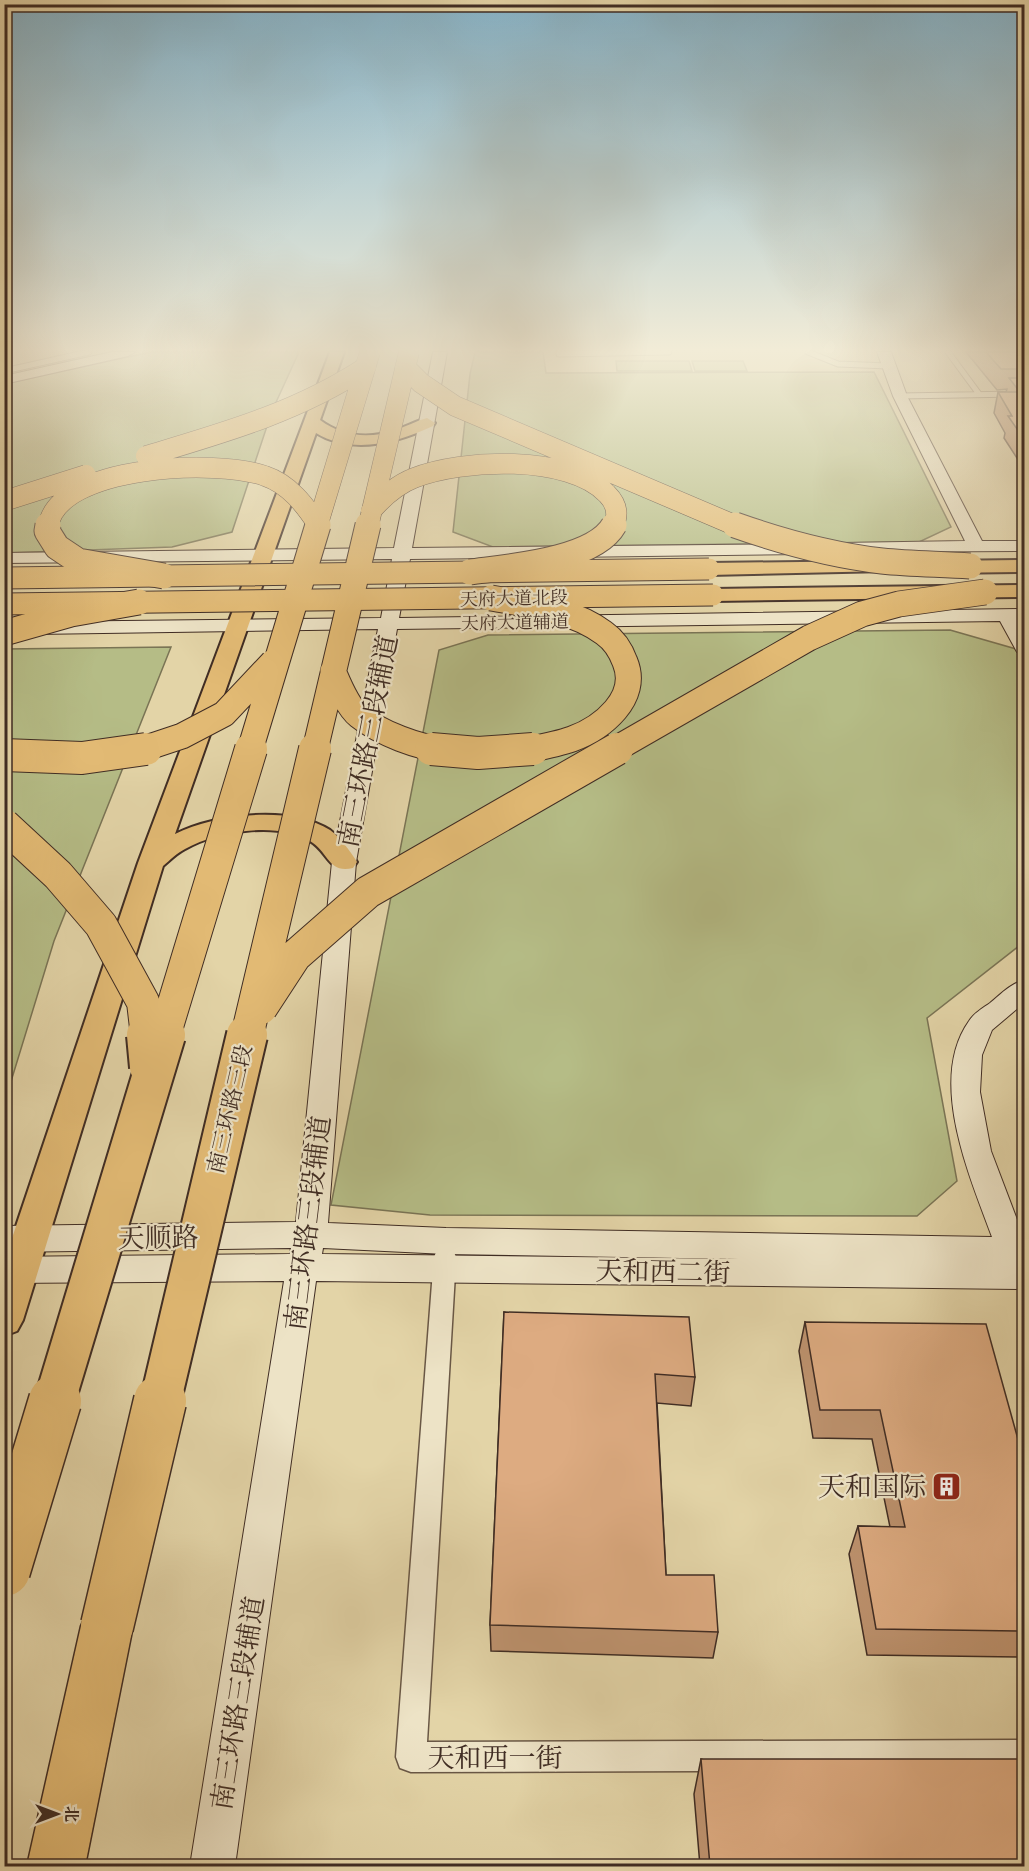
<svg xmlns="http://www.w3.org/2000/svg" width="1029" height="1871" viewBox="0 0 1029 1871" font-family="'Gentium Book Plus','Noto Serif SC',serif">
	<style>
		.green { fill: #b5bc86; stroke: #7a7455; stroke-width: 1.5 }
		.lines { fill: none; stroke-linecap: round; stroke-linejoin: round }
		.lane-casing { stroke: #695745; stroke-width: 7 }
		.street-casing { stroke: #695745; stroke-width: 3 }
		.secondary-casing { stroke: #402d24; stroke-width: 2 }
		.primary-casing { stroke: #402d24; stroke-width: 4 }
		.highway-casing { stroke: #402d24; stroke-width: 3 }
		.lane { stroke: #ede3c6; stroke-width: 5 }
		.street { fill: #ede3c6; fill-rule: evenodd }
		.secondary { fill: #ede3c6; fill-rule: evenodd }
		.primary { fill: #e2ba74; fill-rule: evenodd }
		.highway { fill: #e2ba74; fill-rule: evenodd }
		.primary-bridge-casing { stroke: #402d24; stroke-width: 23; stroke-linecap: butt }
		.highway-bridge-far4-casing { stroke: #402d24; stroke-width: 21; stroke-linecap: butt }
		.highway-bridge-far3-casing { stroke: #402d24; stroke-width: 27; stroke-linecap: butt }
		.highway-bridge-far2-casing { stroke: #402d24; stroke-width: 34; stroke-linecap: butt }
		.highway-bridge-far1-casing { stroke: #402d24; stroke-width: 44; stroke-linecap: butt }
		.highway-bridge-casing { stroke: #402d24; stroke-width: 55; stroke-linecap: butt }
		.primary-bridge { stroke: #e2ba74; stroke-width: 21 }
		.highway-bridge-far4 { stroke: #e2ba74; stroke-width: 20 }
		.highway-bridge-far3 { stroke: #e2ba74; stroke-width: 25 }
		.highway-bridge-far2 { stroke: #e2ba74; stroke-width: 32 }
		.highway-bridge-far1 { stroke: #e2ba74; stroke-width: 40 }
		.highway-bridge { stroke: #e2ba74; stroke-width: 52 }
		.wall { fill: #be936f; stroke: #402d24; stroke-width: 1.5 }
		.building { fill: #ddab81; stroke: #402d24; stroke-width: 1.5 }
		.labels { text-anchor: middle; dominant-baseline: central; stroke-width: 4.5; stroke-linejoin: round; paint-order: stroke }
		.far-street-label { font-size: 18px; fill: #402d24; stroke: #ede3c6 }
		.street-label { font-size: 22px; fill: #402d24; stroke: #ede3c6 }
		.near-street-label { font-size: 27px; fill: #402d24; stroke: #ede3c6 }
		.near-poi-label { font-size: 27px; fill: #402d24; stroke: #ede3c6; text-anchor: end }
	</style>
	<rect width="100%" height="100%" fill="#e3d4a7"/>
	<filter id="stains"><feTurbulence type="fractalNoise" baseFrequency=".00333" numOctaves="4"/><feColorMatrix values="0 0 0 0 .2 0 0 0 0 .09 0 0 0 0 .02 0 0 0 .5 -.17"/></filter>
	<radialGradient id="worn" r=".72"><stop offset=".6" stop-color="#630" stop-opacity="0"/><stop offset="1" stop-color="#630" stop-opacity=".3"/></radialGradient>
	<path class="green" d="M 151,352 L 299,352 L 272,411 L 232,532 L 172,547 L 5,553 L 4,384 Z
		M 475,352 L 543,352 L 546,373 L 874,372 L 951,527 L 919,542 L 493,547 L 453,532 L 470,374 Z
		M 616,361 L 689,361 L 692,371 L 617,371 Z
		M 692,361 L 743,361 L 747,371 L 695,371 Z
		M 950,630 L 1016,649 L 1024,666 L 1024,942 L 927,1018 L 957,1181 L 917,1216 L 430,1215 L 331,1205 L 439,650 L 488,635 Z
		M 171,647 L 54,941 L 5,1101 L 5,649 Z"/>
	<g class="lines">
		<defs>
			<path id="lane" d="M 559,352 L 559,354 L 669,352
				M 808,352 L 838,364 L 888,366
				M 948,352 L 979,394
				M 4,371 L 89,352
				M 900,396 L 1024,394"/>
			<path id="street" d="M 445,1248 L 453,1250 L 456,1257 L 427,1742 L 1024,1740 L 1024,1770 L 411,1772 L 400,1768 L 396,1757 L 434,1257 L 437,1250 Z"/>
			<path id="secondary" d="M 112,352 L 135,352 L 128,356 L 4,384 L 4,376 Z
				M 433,352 L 447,352 L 412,548 L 802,544 L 808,545 L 811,549 L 808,553 L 802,554 L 410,559 L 399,618 L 1024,609 L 1024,620 L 1019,621 L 1024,631 L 1024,654 L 1017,652 L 1000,621 L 397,629 L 356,862 L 328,1223 L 446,1228 L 992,1237 C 970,1177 927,1080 969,1021 C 974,1013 983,1008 990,1003 C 1001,994 1010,984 1024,980 L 1024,1003 L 992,1030 L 982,1055 L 980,1092 L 991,1151 L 1024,1238 L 1024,1289 L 316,1281 L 235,1866 L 190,1866 L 284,1281 L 5,1283 L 4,1257 L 290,1254 L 291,1248 L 4,1252 L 4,1226 L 296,1222 L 332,862 L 378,629 L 35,634 L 28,632 L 26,628 L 28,624 L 35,622 L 381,618 L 392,559 L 4,563 L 4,553 L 394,548 ZM 323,1248 L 446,1254 L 738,1259 L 322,1254 Z
				M 877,352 L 891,352 L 907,396 L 982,541 L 1024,541 L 1024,551 L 836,552 L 833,548 L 836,544 L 842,543 L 965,541 L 893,396 Z"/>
			<path id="primary" d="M 330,352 L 344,352 L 320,420 C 343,437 370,439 396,430 C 407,426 416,421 427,418 L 435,423 L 433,426 C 397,443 352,455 316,433 L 175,834 C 215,814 290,805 330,830 C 341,838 350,851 357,862 L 353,868 C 328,874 329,852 310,841 C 278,821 216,831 185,849 C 177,853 170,860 163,866 L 23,1320 L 17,1331 L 4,1336 L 4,1262 L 138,863 Z
				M 1024,560 L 1024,572 L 943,573 L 936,571 L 933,567 L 936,563 L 943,561 Z
				M 881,561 L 888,563 L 891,567 L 888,571 L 709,575 L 702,573 L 699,569 L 702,565 L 709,563 Z
				M 1024,585 L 1024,597 L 713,601 L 706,599 L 703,595 L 706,591 L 713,589 Z"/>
			<path id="highway" d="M 107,1600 L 125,1608 L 133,1626 L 85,1866 L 27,1866 L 81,1626 L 89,1608 Z"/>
		</defs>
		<use href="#lane" class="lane-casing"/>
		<use href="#street" class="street-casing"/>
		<use href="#secondary" class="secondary-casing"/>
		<use href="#primary" class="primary-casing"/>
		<use href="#highway" class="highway-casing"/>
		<use href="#lane" class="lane"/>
		<use href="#street" class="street"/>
		<use href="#secondary" class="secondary"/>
		<use href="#primary" class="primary"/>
		<use href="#highway" class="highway"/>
		<defs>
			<path id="primary-bridge" d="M 4,578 L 709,569
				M 4,604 L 713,595"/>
			<path id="highway-bridge-far4" d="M 405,367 L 421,383 L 455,406 L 739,527
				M 146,456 C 223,433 298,412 366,367
				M 4,501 L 86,475
				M 371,511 C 383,497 396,485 414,478 C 462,459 569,454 607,494 C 617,504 619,515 613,527
				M 48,527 C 57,464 219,459 265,476 C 289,484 305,505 318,525
				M 317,527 L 370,352
				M 368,527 L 409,352"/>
			<path id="highway-bridge-far3" d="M 48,525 L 47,531 L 57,547 L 78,561 L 164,576
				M 735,525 C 783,542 831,555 882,561 C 911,564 941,564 970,566
				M 470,572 C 506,567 594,561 614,525
				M 491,598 C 529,605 572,609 604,633 C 614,640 621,651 625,662 C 640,698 602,728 572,739 C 558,744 542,747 527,750
				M 4,633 L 71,614 L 139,602
				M 333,671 C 339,685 347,706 359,716 C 380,733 419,748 446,750
				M 140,750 L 182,736 L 224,714 L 273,662
				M 250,750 L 318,525
				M 315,750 L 368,525
				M 614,750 L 809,638 L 862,614 L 899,604 L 985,592"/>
			<path id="highway-bridge-far2" d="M 431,749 L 478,753 L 533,749
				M 4,755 L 82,758 L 146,749
				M 4,825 L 58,875 L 101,925 L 143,1002 L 147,1036
				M 261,1008 L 295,956 L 368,892 L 617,749
				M 164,1036 L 251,749
				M 247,1036 L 315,749"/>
			<path id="highway-bridge-far1" d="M 147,1035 L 150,1067
				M 54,1403 L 165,1035
				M 160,1403 L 247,1035"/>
			<path id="highway-bridge" d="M 4,1570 L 55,1401
				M 107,1626 L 160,1401"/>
		</defs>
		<use href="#primary-bridge" class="primary-bridge-casing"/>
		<use href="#highway-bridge-far4" class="highway-bridge-far4-casing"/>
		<use href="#highway-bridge-far3" class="highway-bridge-far3-casing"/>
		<use href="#highway-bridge-far2" class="highway-bridge-far2-casing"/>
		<use href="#highway-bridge-far1" class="highway-bridge-far1-casing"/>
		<use href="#highway-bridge" class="highway-bridge-casing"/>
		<use href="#primary-bridge" class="primary-bridge"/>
		<use href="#highway-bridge-far4" class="highway-bridge-far4"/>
		<use href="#highway-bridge-far3" class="highway-bridge-far3"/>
		<use href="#highway-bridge-far2" class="highway-bridge-far2"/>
		<use href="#highway-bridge-far1" class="highway-bridge-far1"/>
		<use href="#highway-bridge" class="highway-bridge"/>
	</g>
	<path class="wall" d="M 966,352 L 1024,352 L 1024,469 L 1004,438 L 1005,433 L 994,413 L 998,392 L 1006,392 L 1007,389 L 997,390 Z
		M 504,1312 L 695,1377 L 691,1406 L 657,1403 L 666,1575 L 718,1632 L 713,1658 L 491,1651 L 490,1625 Z
		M 805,1322 L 1024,1461 L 1024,1657 L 867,1655 L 849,1554 L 858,1526 L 890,1527 L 872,1439 L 813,1438 L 799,1351 Z
		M 701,1759 L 1024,1866 L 700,1866 L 694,1794 Z"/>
	<path class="building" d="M 986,352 L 1024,352 L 1024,369 L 1001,369 Z
		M 1009,378 L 1024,378 L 1024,439 L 1008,416 L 1012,416 L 998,392 L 1020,392 Z
		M 504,1312 L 689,1317 L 695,1377 L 655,1374 L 666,1575 L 714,1575 L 718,1632 L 490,1625 Z
		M 805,1322 L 986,1324 L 1024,1461 L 1024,1631 L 876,1629 L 858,1526 L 905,1527 L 880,1410 L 820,1410 Z
		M 701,1759 L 1024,1759 L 1024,1866 L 710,1866 Z"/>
	<linearGradient id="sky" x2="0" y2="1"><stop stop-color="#87b6cd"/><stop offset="0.57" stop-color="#f2ecd7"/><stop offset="1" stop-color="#f2ecd7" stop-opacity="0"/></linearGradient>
	<rect width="1029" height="614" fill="url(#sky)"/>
	<defs>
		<symbol id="building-square" viewBox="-11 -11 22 22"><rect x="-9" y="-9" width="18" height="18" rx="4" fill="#8f2418" stroke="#ede3c6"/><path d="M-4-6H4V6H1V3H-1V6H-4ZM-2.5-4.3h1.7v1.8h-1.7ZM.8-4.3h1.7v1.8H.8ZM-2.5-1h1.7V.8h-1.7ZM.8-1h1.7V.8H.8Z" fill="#fff"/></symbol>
	</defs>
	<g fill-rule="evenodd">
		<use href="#building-square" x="930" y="1470" width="33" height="33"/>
	</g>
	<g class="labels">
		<g class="far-street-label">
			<text transform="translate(514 598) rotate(-1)">天府大道北段</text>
			<text transform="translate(515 622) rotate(-1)">天府大道辅道</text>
		</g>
		<g class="street-label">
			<text transform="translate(229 1109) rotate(-77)">南三环路三段</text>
		</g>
		<g class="near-street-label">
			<text transform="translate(367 741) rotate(-79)">南三环路三段辅道</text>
			<text transform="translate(307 1223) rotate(-83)">南三环路三段辅道</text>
			<text transform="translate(158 1237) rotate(-1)">天顺路</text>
			<text transform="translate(663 1271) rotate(1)">天和西二街</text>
			<text transform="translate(237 1703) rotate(-81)">南三环路三段辅道</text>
			<text x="495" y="1757">天和西一街</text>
		</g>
		<g class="near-poi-label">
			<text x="926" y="1486">天和国际</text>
		</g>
	</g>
	<rect width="1029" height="1871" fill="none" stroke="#e3d4a7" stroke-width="24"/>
	<rect x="6" y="6" width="1017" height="1859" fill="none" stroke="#402d24" stroke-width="3"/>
	<rect x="12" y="12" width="1005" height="1847" fill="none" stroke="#402d24" stroke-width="1.5"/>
	<g transform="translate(57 1814) rotate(90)" stroke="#ede3c6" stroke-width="4.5" paint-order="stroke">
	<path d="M0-4.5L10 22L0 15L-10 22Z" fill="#402d24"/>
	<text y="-9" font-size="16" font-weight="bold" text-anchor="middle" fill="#402d24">北</text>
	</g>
	<rect width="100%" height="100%" filter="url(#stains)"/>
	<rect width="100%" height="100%" fill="url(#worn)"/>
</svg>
